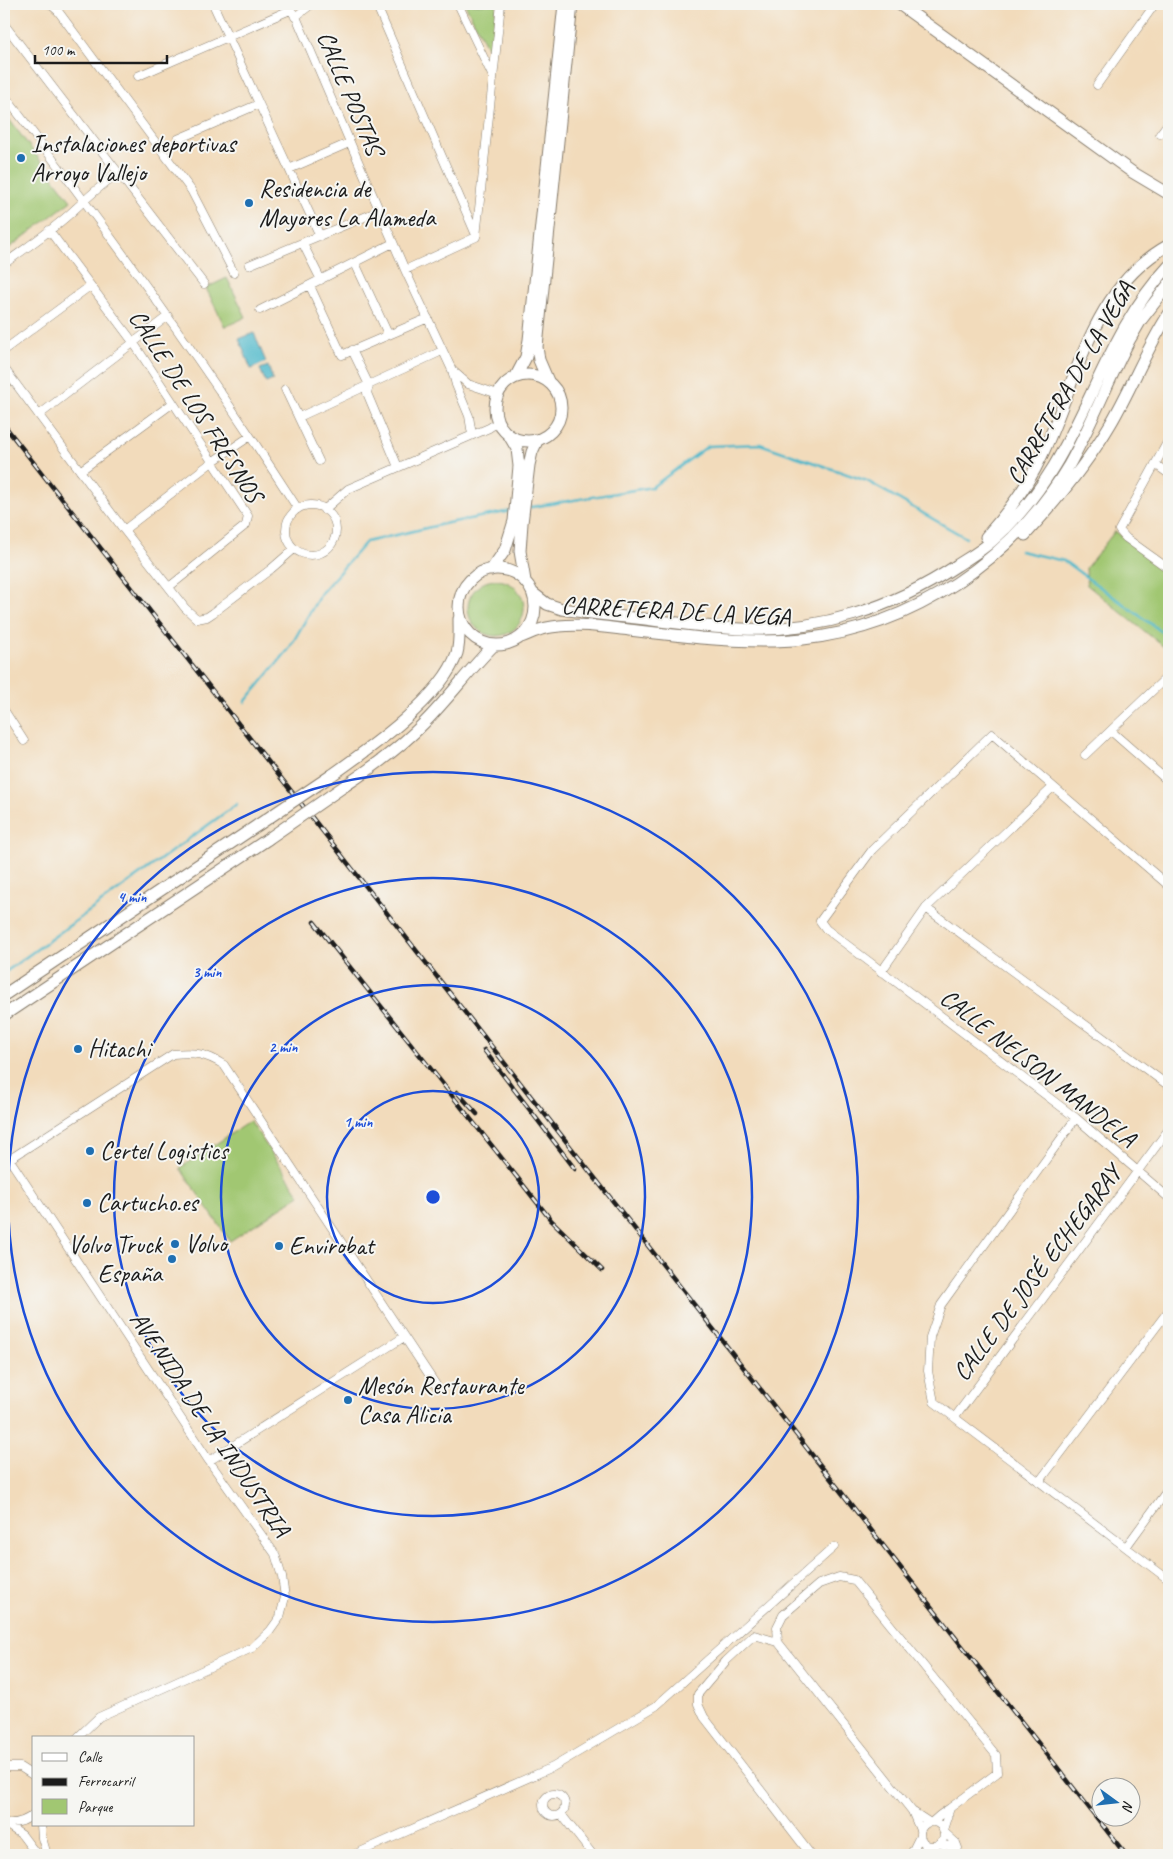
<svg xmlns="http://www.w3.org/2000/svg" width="1173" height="1859" viewBox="0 0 1173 1859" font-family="Caveat,sans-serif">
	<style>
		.green { fill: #a1c772; stroke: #5e7247 }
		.water { fill: #4eb8ca; stroke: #356a73 }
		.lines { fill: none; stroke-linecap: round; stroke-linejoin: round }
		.stream { stroke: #4eb8ca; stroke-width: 2.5 }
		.street-casing { stroke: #877c6c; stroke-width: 9 }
		.secondary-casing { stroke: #877c6c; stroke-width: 13 }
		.street { stroke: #fff; stroke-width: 8 }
		.secondary { stroke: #fff; stroke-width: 11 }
		.rail-casing { stroke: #1c1c1c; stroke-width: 4.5 }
		.rail { stroke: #f6f6f2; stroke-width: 2.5; stroke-dasharray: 8; stroke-linecap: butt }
		.secondary-bridge-casing { stroke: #877c6c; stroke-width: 13; stroke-linecap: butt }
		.secondary-bridge { stroke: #fff; stroke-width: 11 }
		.ring { fill: none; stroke: #1d4ed8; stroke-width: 2.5 }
		.poi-dot { fill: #1f6fb2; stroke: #f6f6f2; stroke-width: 2 }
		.labels { text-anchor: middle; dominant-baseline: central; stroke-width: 4; stroke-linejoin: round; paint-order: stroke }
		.street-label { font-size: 25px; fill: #1c1c1c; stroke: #f6f6f2 }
		.poi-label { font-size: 25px; fill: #1c1c1c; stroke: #f6f6f2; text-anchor: start }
		.centre { fill: #1d4ed8; stroke: #f6f6f2; stroke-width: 2.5 }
		.ring-label { font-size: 15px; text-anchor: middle; font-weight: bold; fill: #1d4ed8; stroke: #f6f6f2; stroke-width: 4; stroke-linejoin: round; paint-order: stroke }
	</style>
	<rect width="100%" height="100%" fill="#f6f6f2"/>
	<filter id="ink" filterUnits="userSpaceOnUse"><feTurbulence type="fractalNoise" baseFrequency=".02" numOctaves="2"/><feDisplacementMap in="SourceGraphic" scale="10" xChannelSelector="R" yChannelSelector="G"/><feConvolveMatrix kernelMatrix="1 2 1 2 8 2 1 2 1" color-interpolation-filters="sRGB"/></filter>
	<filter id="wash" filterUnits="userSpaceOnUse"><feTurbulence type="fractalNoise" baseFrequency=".0096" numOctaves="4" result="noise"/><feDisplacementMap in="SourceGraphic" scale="20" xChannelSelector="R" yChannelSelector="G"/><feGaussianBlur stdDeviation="1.12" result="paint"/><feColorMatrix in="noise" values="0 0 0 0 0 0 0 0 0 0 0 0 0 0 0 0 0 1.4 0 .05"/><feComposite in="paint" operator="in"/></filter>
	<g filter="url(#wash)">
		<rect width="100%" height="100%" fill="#f2dbbb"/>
		<path class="green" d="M 465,4 L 497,4 L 491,55 Z
			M 5,114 L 71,201 L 4,252 L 4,116 Z
			M 227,278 L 246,317 L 225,327 L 206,288 Z
			M 1115,531 L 1169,571 L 1169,651 L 1087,585 L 1086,568 Z
			M468 608a28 28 0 1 1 56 0a28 28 0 1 1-56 0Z
			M 250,1121 L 300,1195 L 230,1241 L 180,1168 Z"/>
		<path class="water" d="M 254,333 L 266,362 L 251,369 L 239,339 Z
			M 268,366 L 273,380 L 266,383 L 260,369 Z"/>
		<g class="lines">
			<path class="stream" d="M 526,508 L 652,487 L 708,446 L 760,444 L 867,481 L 966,538
				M 1020,551 L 1064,561 L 1169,637
				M 245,702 L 289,649 L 321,593 L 366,542 L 448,523 L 511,511
				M 4,973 L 237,804"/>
		</g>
	</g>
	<g filter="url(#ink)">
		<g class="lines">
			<defs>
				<path id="street" d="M 50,4 L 58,11 L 191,190 L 234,273
					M 213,4 L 320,236
					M 287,4 L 297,19 L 405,270 L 452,370 L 468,384 L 498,394
					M 376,4 L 476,235
					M 458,4 L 493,77
					M 295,17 L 312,4
					M 4,24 L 204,284
					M 138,76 L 290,10
					M 1097,85 L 1155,4
					M 4,95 C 107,229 206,366 298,509
					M 1160,134 L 1169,122
					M 178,139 L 259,104
					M 289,169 L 349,143
					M 49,230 L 133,342 L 248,516 L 246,525 L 169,587
					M 303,244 L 321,280
					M 355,263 L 388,334
					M 4,264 C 27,247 53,230 74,210 C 89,196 103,184 119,172
					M 249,265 L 379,211
					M 405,270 L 476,237 L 501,4
					M 310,286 L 342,355 L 428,318
					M 260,310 L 393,243
					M 4,350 L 90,286
					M 352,350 L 369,385 L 367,393 L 398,467
					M 4,368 L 124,530 L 185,608 L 197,619 L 207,617 L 213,613 L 271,569 L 294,549
					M 452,370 L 456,385 L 469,416 L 472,435
					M 285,389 L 319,461
					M 39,415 L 168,316
					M 299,417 L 442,351
					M 1169,439 L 1119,530 L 1126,538 L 1169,569
					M 1155,464 L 1169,474
					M 80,471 L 173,403
					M286 530a25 25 0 1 1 50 0a25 25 0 1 1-50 0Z
					M 324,510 L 348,489 L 489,428 L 498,422
					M 124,530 L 212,462 L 249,437
					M 4,710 L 24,741
					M 1111,731 L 1169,782
					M 1085,755 L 1169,675
					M 1169,886 L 992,734 L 872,850 L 820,921 L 826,929 L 1076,1118 L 1169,1198
					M 926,908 L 1169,1086
					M 881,972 L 926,908 L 1053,787
					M 1076,1118 L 941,1305 L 930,1337 L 928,1371 L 934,1402 L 1169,1580
					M 4,1151 L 209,1461 L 275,1554 L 282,1577 L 285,1597 L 280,1617 L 270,1631 L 252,1648 L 99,1717 L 77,1738
					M 10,1159 L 173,1054 C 194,1052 205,1053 224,1065 L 436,1385
					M 955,1417 L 1169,1129
					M 209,1461 L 404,1337
					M 1039,1482 L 1169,1310
					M 1126,1547 L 1169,1488
					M 778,1642 L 754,1635 L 726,1661 L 698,1694 L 698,1704 L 704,1717 L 811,1855
					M 4,1767 L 20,1767 L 34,1776
					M543 1805a11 11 0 1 1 22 0a11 11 0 1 1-22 0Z
					M 912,1811 L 778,1642 L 777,1627 L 783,1615 L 819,1584 L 839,1577 L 854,1580 L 996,1755 L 997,1773 L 950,1808
					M 561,1814 L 593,1855
					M920 1834a12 12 0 1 1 24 0a12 12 0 1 1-24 0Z
					M 932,1822 L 940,1815 L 950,1808 L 943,1830
					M 4,1823 L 22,1835 L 37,1855
					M 6,1823 C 17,1824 26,1821 34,1814
					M 41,1825 L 42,1838 L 47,1855
					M 920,1830 L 912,1811 L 929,1822
					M 920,1836 L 911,1854 L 932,1847
					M 939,1844 L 958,1848 L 956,1843 L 944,1832
					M 452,1854 L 453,1855
					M 353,1855 L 553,1767 L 656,1706 L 834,1547"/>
				<path id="secondary" d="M 899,4 L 1132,172 L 1169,194
					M495 408a33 33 0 1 1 66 0a33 33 0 1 1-66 0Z
					M 516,376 L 526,357 L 529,340 L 564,4
					M 548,381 L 539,360 L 537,347 L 572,4
					M 1025,535 C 1057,500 1087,464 1111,423 C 1132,387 1146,349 1169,314
					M 986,537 C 1009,511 1028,486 1042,455 C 1077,381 1092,287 1169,245
					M459 607a38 38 0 1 1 76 0a38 38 0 1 1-76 0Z
					M 491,570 L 505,550 L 514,521 L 519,466 L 517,449 L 510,437
					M 525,581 L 520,551 L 522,523 L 529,465 L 532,452 L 537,441
					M 534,594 L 547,604 L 562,609 C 595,614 627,617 660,621 C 687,624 714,628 742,629 C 818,632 893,608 956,566 C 968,558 981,551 992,541 C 1016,520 1037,494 1054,466 C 1095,398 1113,326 1169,266
					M 521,637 C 529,634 537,630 546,628 C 573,622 602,627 629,630 C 653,633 677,635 701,638 C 735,641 768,643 803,639 C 913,627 1013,560 1069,465 C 1092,424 1108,380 1130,339 L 1141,320 L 1169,284
					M 332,775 C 369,749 443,697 457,653 C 460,642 459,630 459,619
					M 343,787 C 372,768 400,748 424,723 C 449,698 469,670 493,646
					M 4,995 L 258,825
					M 4,1015 L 268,839"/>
			</defs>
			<use href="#street" class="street-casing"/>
			<use href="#secondary" class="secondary-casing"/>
			<use href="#street" class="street"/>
			<use href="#secondary" class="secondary"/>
			<defs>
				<path id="rail" d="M 4,425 L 1126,1855
					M 314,922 L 551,1220 L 602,1270
					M 484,1050 L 575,1169
					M 457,1092 L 477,1114"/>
			</defs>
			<use href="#rail" class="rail-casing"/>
			<use href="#rail" class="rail"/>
			<defs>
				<path id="secondary-bridge" d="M 258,825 L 332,775
					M 268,839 L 343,787"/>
			</defs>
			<use href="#secondary-bridge" class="secondary-bridge-casing"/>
			<use href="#secondary-bridge" class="secondary-bridge"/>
		</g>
	</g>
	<g class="ring">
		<circle cx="433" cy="1197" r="106"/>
		<circle cx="433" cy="1197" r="212"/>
		<circle cx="433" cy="1197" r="319"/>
		<circle cx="433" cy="1197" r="425"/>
	</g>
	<g class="poi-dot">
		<circle cx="21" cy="158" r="5"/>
		<circle cx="249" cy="203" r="5"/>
		<circle cx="78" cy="1049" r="5"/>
		<circle cx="90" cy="1151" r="5"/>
		<circle cx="87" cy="1203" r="5"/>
		<circle cx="175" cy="1244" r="5"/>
		<circle cx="279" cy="1246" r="5"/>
		<circle cx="172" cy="1259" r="5"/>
		<circle cx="348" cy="1400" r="5"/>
	</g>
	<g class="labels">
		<g class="street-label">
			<text transform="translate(350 93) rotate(67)">CALLE POSTAS</text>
			<text transform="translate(1070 383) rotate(-60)">CARRETERA DE LA VEGA</text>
			<text transform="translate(196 406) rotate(57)">CALLE DE LOS FRESNOS</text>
			<text transform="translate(676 611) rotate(3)">CARRETERA DE LA VEGA</text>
			<text transform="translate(1038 1068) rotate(38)">CALLE NELSON MANDELA</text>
			<text transform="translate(1037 1273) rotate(-53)">CALLE DE JOSÉ ECHEGARAY</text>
			<text transform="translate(210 1424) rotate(56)">AVENIDA DE LA INDUSTRIA</text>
		</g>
		<g class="poi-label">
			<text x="31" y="144">Instalaciones deportivas<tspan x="31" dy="29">Arroyo Vallejo</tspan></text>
			<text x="259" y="189">Residencia de<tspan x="259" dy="29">Mayores La Alameda</tspan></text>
			<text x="88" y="1049">Hitachi</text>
			<text x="100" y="1151">Certel Logistics</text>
			<text x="97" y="1203">Cartucho.es</text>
			<text x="185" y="1244">Volvo</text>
			<text x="162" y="1245" text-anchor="end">Volvo Truck<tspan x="162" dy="29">España</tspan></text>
			<text x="289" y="1246">Envirobat</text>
			<text x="358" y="1386">Mesón Restaurante<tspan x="358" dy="29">Casa Alicia</tspan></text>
		</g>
	</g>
	<circle cx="433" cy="1197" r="8" class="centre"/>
	<g class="ring-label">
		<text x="132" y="902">4 min</text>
		<text x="207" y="977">3 min</text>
		<text x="283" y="1052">2 min</text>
		<text x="358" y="1127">1 min</text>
	</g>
	<rect width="1173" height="1859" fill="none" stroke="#f6f6f2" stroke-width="20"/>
	<rect x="32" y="1736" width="162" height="90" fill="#f6f6f2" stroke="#9f9f9c"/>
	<rect x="42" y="1753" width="25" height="8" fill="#ffffff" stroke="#9f9f9c"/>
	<text x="78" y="1762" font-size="15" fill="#1c1c1c">Calle</text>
	<rect x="42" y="1778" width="25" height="8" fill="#1c1c1c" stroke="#9f9f9c"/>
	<text x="78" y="1786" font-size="15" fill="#1c1c1c">Ferrocarril</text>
	<rect x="42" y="1799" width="25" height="15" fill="#a1c772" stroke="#9f9f9c"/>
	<text x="78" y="1812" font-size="15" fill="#1c1c1c">Parque</text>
	<g transform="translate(1116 1802) rotate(105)"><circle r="24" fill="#f6f6f2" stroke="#9f9f9c"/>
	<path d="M0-4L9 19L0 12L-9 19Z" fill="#1f6fb2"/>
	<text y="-8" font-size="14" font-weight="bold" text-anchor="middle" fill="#1c1c1c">N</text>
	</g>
	<path d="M35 55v8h132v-8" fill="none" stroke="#1c1c1c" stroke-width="2.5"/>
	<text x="42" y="55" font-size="15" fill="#1c1c1c" stroke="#f6f6f2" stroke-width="4" paint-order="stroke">100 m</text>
</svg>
